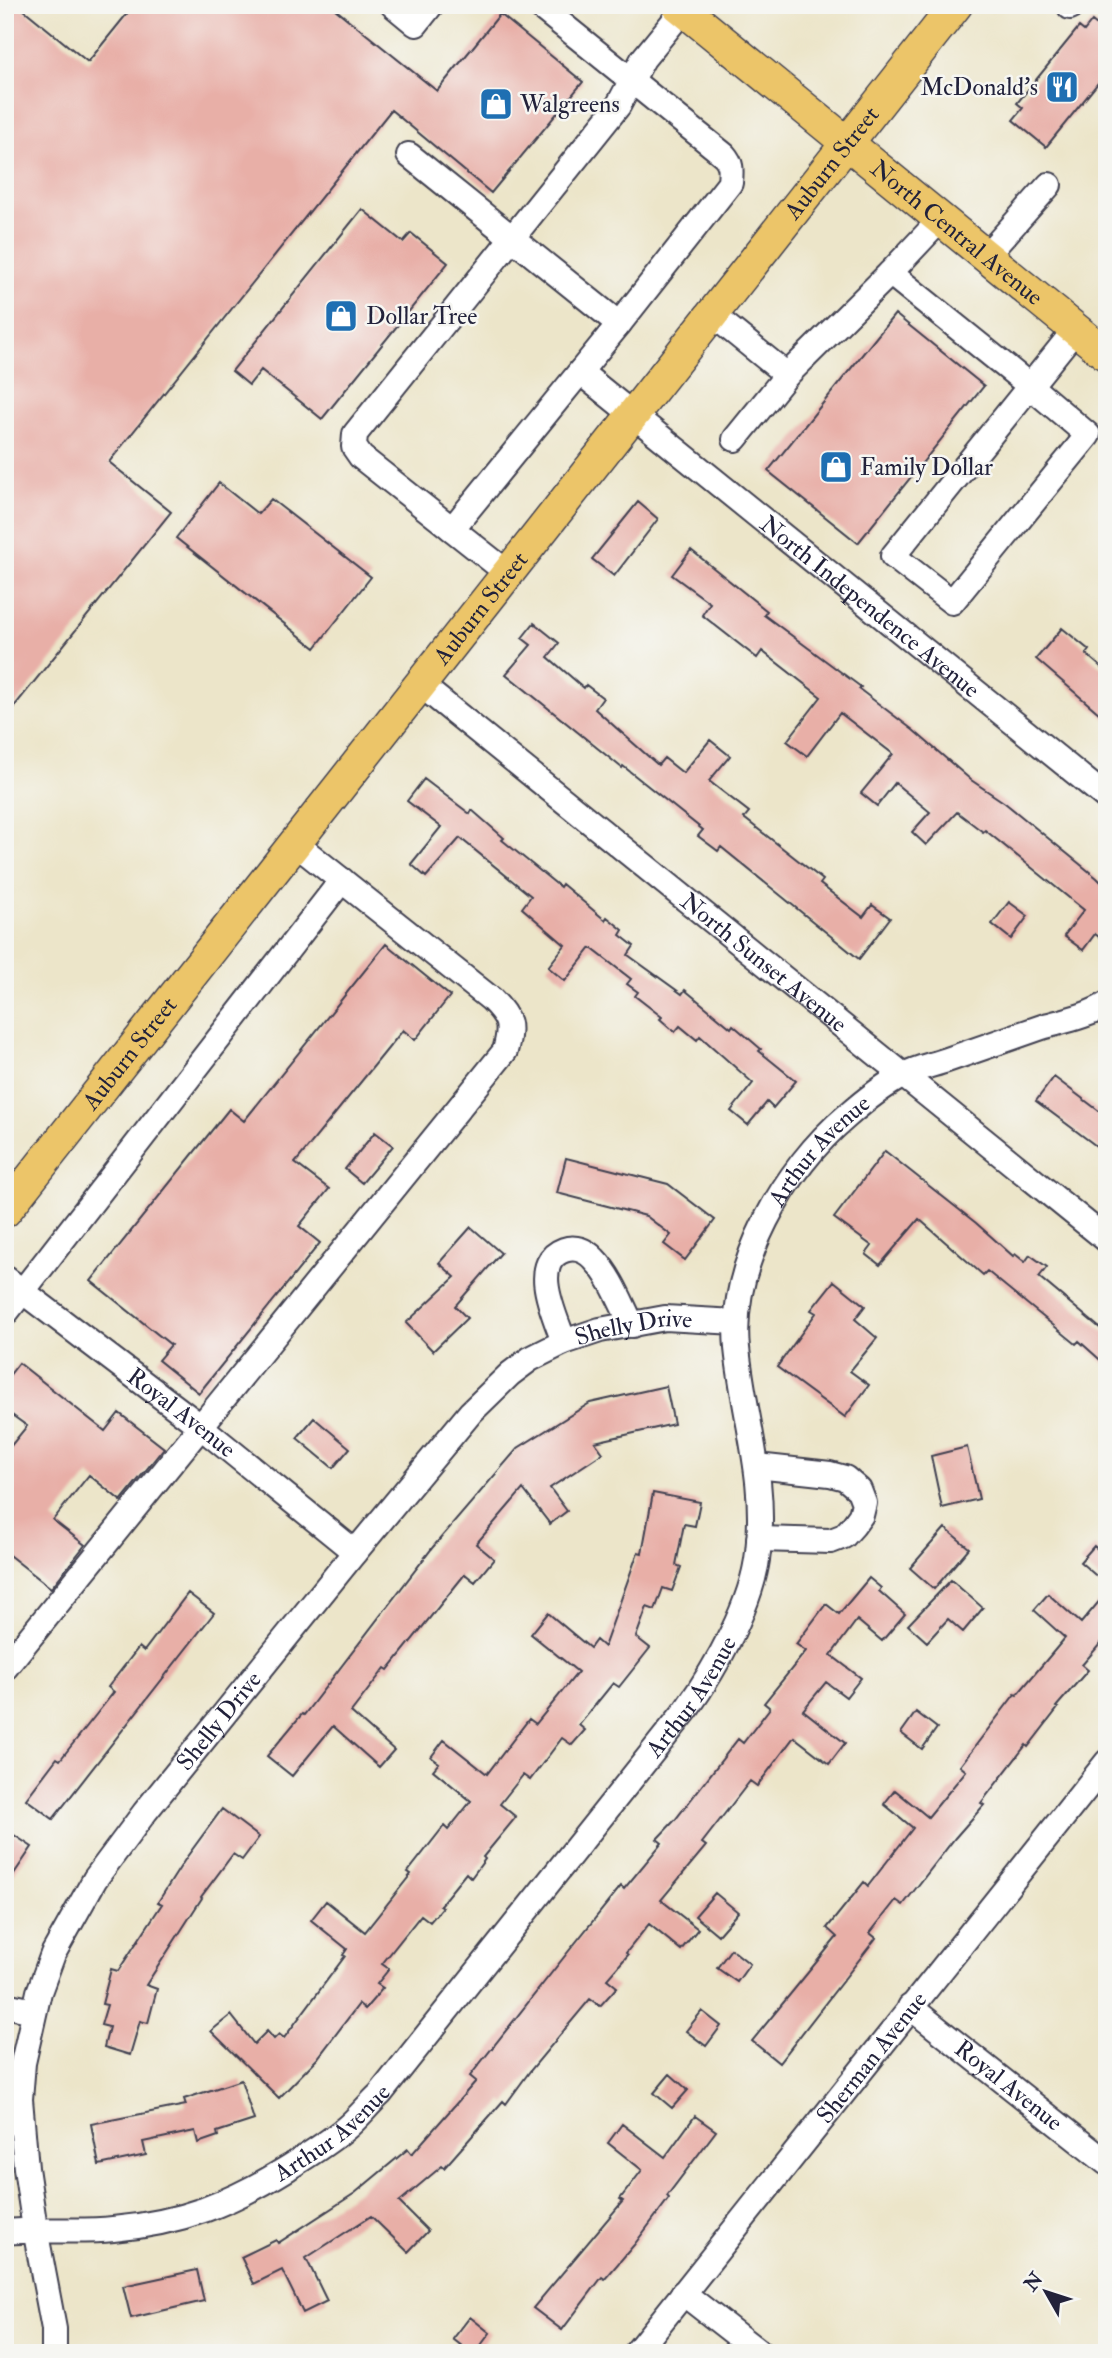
<svg xmlns="http://www.w3.org/2000/svg" width="1112" height="2358" viewBox="0 0 1112 2358" font-family="'IM FELL Double Pica',serif">
	<style>
		.building { fill: #e8afa7 }
		.lines { fill: none; stroke-linecap: round; stroke-linejoin: round }
		.minor-casing { stroke: #403f50; stroke-width: 28 }
		.major-casing { stroke: #403f50; stroke-width: 35 }
		.minor { stroke: #fff; stroke-width: 24 }
		.major { stroke: #ecc569; stroke-width: 32 }
		.labels { text-anchor: middle; dominant-baseline: central; stroke-width: 5; stroke-linejoin: round; paint-order: stroke }
		.poi-label { font-size: 24px; fill: #22223b; stroke: #f6f6f2; text-anchor: start }
		.street-label { font-size: 24px; fill: #22223b; stroke: #f6f6f2 }
	</style>
	<rect width="100%" height="100%" fill="#f6f6f2"/>
	<filter id="ink" filterUnits="userSpaceOnUse"><feTurbulence type="fractalNoise" baseFrequency=".0143" numOctaves="2"/><feDisplacementMap in="SourceGraphic" scale="14" xChannelSelector="R" yChannelSelector="G"/><feConvolveMatrix kernelMatrix="1 2 1 2 8 2 1 2 1" color-interpolation-filters="sRGB"/></filter>
	<filter id="wash" filterUnits="userSpaceOnUse"><feTurbulence type="fractalNoise" baseFrequency=".00686" numOctaves="4" result="noise"/><feDisplacementMap in="SourceGraphic" scale="28" xChannelSelector="R" yChannelSelector="G"/><feGaussianBlur stdDeviation="1.57" result="paint"/><feColorMatrix in="noise" values="0 0 0 0 0 0 0 0 0 0 0 0 0 0 0 0 0 1.4 0 .05"/><feComposite in="paint" operator="in"/></filter>
	<g filter="url(#wash)">
		<rect width="100%" height="100%" fill="#ece5c9"/>
		<g id="blocks">
			<path class="building" d="M 5,5 L 18,5 L 88,62 L 134,5 L 330,5 L 437,91 L 500,14 L 583,82 L 491,193 L 391,110 L 109,462 L 171,512 L 5,718 Z
				M 1092,21 L 1107,33 L 1107,72 L 1046,147 L 1013,120 L 1023,108 L 1017,103 L 1079,27 L 1084,31 Z
				M 362,209 L 403,242 L 411,233 L 448,263 L 322,419 L 261,370 L 249,385 L 232,371 Z
				M 895,314 L 984,386 L 858,543 L 768,471 Z
				M 219,483 L 258,514 L 271,499 L 371,577 L 315,648 L 176,538 Z
				M 638,502 L 658,519 L 614,576 L 592,559 Z
				M 691,550 L 767,611 L 764,615 L 861,687 L 859,689 L 913,730 L 971,780 L 1005,803 L 1097,878 L 1107,888 L 1107,943 L 1095,934 L 1083,950 L 1064,936 L 1084,910 L 985,830 L 983,832 L 957,812 L 926,845 L 912,832 L 930,812 L 895,783 L 877,806 L 861,793 L 893,754 L 840,713 L 807,756 L 787,741 L 821,697 L 762,651 L 757,658 L 702,615 L 710,603 L 672,575 Z
				M 534,623 L 559,643 L 548,657 L 584,688 L 586,685 L 603,698 L 595,709 L 658,765 L 664,758 L 683,773 L 710,740 L 730,756 L 709,781 L 749,812 L 744,818 L 823,880 L 820,884 L 863,917 L 872,905 L 890,918 L 859,959 L 721,847 L 718,851 L 698,836 L 703,830 L 623,766 L 622,768 L 506,674 L 531,645 L 522,638 Z
				M 1062,628 L 1089,650 L 1086,654 L 1107,672 L 1107,720 L 1036,659 Z
				M 424,779 L 470,814 L 472,810 L 504,838 L 502,840 L 560,887 L 562,884 L 605,920 L 607,917 L 623,930 L 620,935 L 634,946 L 628,955 L 682,994 L 685,990 L 731,1028 L 733,1025 L 761,1049 L 759,1051 L 796,1081 L 773,1108 L 767,1102 L 748,1125 L 731,1111 L 753,1083 L 700,1036 L 697,1040 L 680,1026 L 675,1032 L 660,1019 L 662,1017 L 635,996 L 638,992 L 627,984 L 631,979 L 591,948 L 565,981 L 548,967 L 565,945 L 522,908 L 531,896 L 460,838 L 426,877 L 411,864 L 441,827 L 407,801 Z
				M 1009,902 L 1028,916 L 1011,939 L 992,924 Z
				M 386,944 L 450,996 L 415,1040 L 403,1030 L 295,1163 L 329,1189 L 299,1226 L 320,1243 L 199,1393 L 158,1360 L 171,1345 L 91,1281 L 229,1109 L 244,1121 Z
				M 1054,1077 L 1107,1117 L 1107,1154 L 1036,1101 Z
				M 375,1132 L 393,1146 L 362,1183 L 345,1169 Z
				M 885,1151 L 976,1223 L 1013,1256 L 1015,1254 L 1025,1262 L 1030,1255 L 1047,1267 L 1039,1277 L 1107,1334 L 1107,1366 L 1079,1341 L 1076,1344 L 987,1271 L 983,1275 L 919,1219 L 880,1265 L 866,1254 L 872,1246 L 834,1218 Z
				M 566,1158 L 668,1184 L 715,1220 L 685,1260 L 664,1244 L 671,1235 L 646,1216 L 557,1193 Z
				M 471,1227 L 501,1253 L 455,1306 L 467,1318 L 433,1351 L 406,1323 L 455,1277 L 439,1263 Z
				M 834,1281 L 865,1306 L 855,1319 L 877,1338 L 850,1371 L 869,1385 L 845,1417 L 777,1367 L 816,1313 L 811,1310 Z
				M 19,1363 L 105,1431 L 119,1413 L 164,1448 L 121,1501 L 89,1475 L 53,1520 L 85,1545 L 51,1588 L 5,1552 L 5,1453 L 27,1426 L 5,1410 L 5,1381 Z
				M 666,1386 L 674,1424 L 595,1442 L 603,1453 L 550,1488 L 567,1511 L 550,1524 L 523,1489 L 476,1544 L 494,1559 L 475,1582 L 465,1574 L 388,1670 L 385,1668 L 351,1712 L 394,1750 L 379,1767 L 333,1726 L 292,1776 L 267,1756 L 302,1714 L 304,1715 L 433,1547 L 518,1448 L 590,1403 Z
				M 314,1418 L 350,1448 L 333,1468 L 297,1438 Z
				M 967,1447 L 979,1499 L 942,1508 L 931,1456 Z
				M 653,1493 L 700,1502 L 695,1526 L 684,1524 L 676,1565 L 681,1567 L 672,1591 L 663,1588 L 655,1610 L 647,1607 L 636,1637 L 650,1648 L 619,1687 L 613,1683 L 579,1725 L 585,1730 L 572,1745 L 562,1738 L 530,1780 L 523,1775 L 500,1804 L 516,1817 L 483,1857 L 485,1859 L 471,1878 L 466,1873 L 440,1905 L 443,1907 L 430,1922 L 421,1915 L 382,1964 L 389,1969 L 377,1984 L 383,1988 L 365,2009 L 359,2004 L 317,2059 L 279,2098 L 211,2031 L 231,2015 L 254,2044 L 267,2031 L 274,2039 L 279,2034 L 284,2038 L 345,1956 L 343,1955 L 347,1949 L 311,1920 L 326,1901 L 365,1932 L 411,1874 L 408,1872 L 444,1826 L 448,1830 L 471,1801 L 433,1770 L 439,1763 L 431,1757 L 444,1740 L 487,1774 L 529,1719 L 536,1724 L 578,1672 L 531,1634 L 548,1613 L 590,1648 L 596,1640 L 604,1647 L 638,1552 L 642,1553 Z
				M 945,1528 L 969,1548 L 934,1589 L 910,1568 Z
				M 1094,1546 L 1107,1557 L 1107,1585 L 1080,1562 Z
				M 869,1578 L 881,1588 L 879,1591 L 905,1614 L 882,1641 L 857,1620 L 831,1655 L 861,1678 L 846,1697 L 826,1682 L 803,1710 L 845,1743 L 829,1764 L 794,1737 L 757,1786 L 750,1781 L 702,1843 L 706,1846 L 661,1900 L 698,1929 L 681,1950 L 649,1924 L 626,1953 L 628,1955 L 607,1979 L 617,1987 L 600,2006 L 590,1999 L 530,2071 L 506,2104 L 503,2101 L 444,2168 L 442,2166 L 399,2202 L 428,2231 L 408,2252 L 371,2216 L 306,2258 L 327,2301 L 303,2313 L 282,2270 L 254,2284 L 241,2257 L 276,2240 L 278,2243 L 355,2193 L 408,2149 L 412,2154 L 476,2081 L 470,2076 L 568,1952 L 621,1886 L 624,1889 L 662,1843 L 657,1839 L 675,1820 L 738,1739 L 743,1743 L 770,1708 L 764,1703 L 806,1651 L 796,1644 L 826,1604 L 839,1614 Z
				M 951,1580 L 983,1608 L 963,1632 L 948,1619 L 927,1642 L 908,1625 Z
				M 1107,1592 L 1107,1636 L 1082,1665 L 1088,1670 L 1056,1707 L 1058,1708 L 1028,1747 L 1026,1745 L 981,1803 L 984,1805 L 955,1838 L 903,1905 L 896,1900 L 870,1933 L 876,1938 L 779,2063 L 752,2041 L 837,1937 L 827,1928 L 864,1882 L 868,1886 L 913,1828 L 884,1804 L 895,1790 L 928,1817 L 966,1771 L 960,1766 L 1015,1694 L 1017,1695 L 1065,1638 L 1034,1610 L 1048,1594 L 1081,1623 Z
				M 188,1593 L 214,1613 L 53,1819 L 26,1799 L 57,1758 L 60,1760 L 114,1692 L 108,1687 L 139,1647 L 144,1651 Z
				M 916,1712 L 937,1728 L 922,1749 L 901,1733 Z
				M 222,1809 L 259,1837 L 242,1860 L 233,1854 L 201,1897 L 202,1898 L 146,1985 L 157,1989 L 148,2023 L 140,2021 L 130,2055 L 104,2047 L 109,2027 L 101,2025 L 107,2005 L 102,2004 L 111,1969 L 118,1971 L 162,1904 L 158,1902 L 186,1858 Z
				M 5,1829 L 32,1847 L 5,1887 Z
				M 715,1893 L 738,1912 L 718,1935 L 695,1916 Z
				M 731,1949 L 750,1964 L 737,1982 L 717,1968 Z
				M 702,2011 L 721,2026 L 706,2046 L 686,2031 Z
				M 670,2074 L 688,2090 L 672,2108 L 654,2093 Z
				M 241,2080 L 254,2120 L 217,2132 L 218,2136 L 198,2143 L 195,2131 L 143,2142 L 146,2155 L 99,2165 L 91,2124 L 186,2105 L 184,2099 Z
				M 695,2116 L 716,2131 L 667,2196 L 669,2198 L 634,2245 L 605,2279 L 602,2277 L 562,2330 L 533,2308 L 623,2201 L 620,2199 L 642,2170 L 608,2143 L 622,2124 L 665,2157 Z
				M 197,2270 L 204,2301 L 131,2318 L 123,2286 Z
				M 470,2317 L 490,2333 L 475,2353 L 471,2353 L 453,2339 Z"/>
		</g>
	</g>
	<g filter="url(#ink)">
		<use href="#blocks" fill-opacity="0" stroke="#403f50" stroke-width="2"/>
		<g class="lines">
			<defs>
				<g id="minor">
					<path d="M 393,5 L 416,24 L 431,5"/>
					<path d="M 1070,7 L 1074,5"/>
					<path d="M 409,155 L 619,324"/>
					<path d="M 985,257 L 1049,185"/>
					<path d="M 890,273 L 940,220"/>
					<path d="M 713,315 L 787,375 L 735,439"/>
					<path id="s1" d="M 580,372 L 1107,798"/>
					<path d="M 787,375 L 890,273 L 1030,386 L 1075,330"/>
					<path d="M 1030,386 L 1088,435 L 952,602 L 893,556 Z"/>
					<path d="M 452,529 L 619,324 L 730,183 C 731,170 732,164 724,155 L 538,5"/>
					<path d="M 509,574 L 361,457 L 354,447 L 355,434 L 618,106 L 643,59 L 683,10"/>
					<path id="s2" d="M 421,685 L 1107,1240"/>
					<path id="s3" d="M 5,1278 L 200,1426 L 355,1552"/>
					<path d="M 5,1314 L 342,880"/>
					<path d="M 564,1342 C 556,1318 528,1263 564,1250 C 575,1246 586,1250 594,1259 C 611,1276 621,1303 632,1325"/>
					<path d="M 757,1466 L 830,1474 L 845,1478 L 859,1490 L 864,1503 L 861,1515 L 853,1526 L 844,1536 L 831,1541 L 759,1539"/>
					<path d="M 5,1668 L 505,1051 C 512,1025 510,1018 491,999 L 296,844"/>
					<path d="M 5,2005 L 34,2011"/>
					<path id="s4" d="M 910,2007 L 1107,2163"/>
					<path id="s5" d="M 5,2232 C 41,2228 77,2233 113,2229 C 181,2223 230,2204 288,2168 C 307,2156 328,2143 346,2128 C 358,2118 368,2105 380,2094 L 686,1710 C 716,1668 753,1603 758,1552 C 767,1480 744,1418 737,1348 C 729,1265 785,1168 847,1116 C 863,1102 883,1086 902,1076 C 915,1068 933,1065 947,1060 C 979,1049 1011,1038 1042,1027 C 1063,1021 1089,1016 1107,1004"/>
					<path d="M 683,2293 L 760,2353"/>
					<path id="s6" d="M 54,2353 L 54,2329 L 35,2229 L 26,2168 L 20,2099 L 23,2063 L 39,1992 L 53,1954 L 95,1879 L 145,1812 L 355,1552 L 471,1412 L 510,1374 L 530,1359 L 564,1342 L 600,1330 L 665,1318 L 736,1322"/>
					<path id="s7" d="M 636,2353 L 1107,1762"/>
				</g>
				<g id="major">
					<path id="s8" d="M 678,5 L 1107,355"/>
					<path id="s9" d="M 5,1211 L 956,5"/>
				</g>
			</defs>
			<use href="#minor" class="minor-casing"/>
			<use href="#major" class="major-casing"/>
			<use href="#minor" class="minor"/>
			<use href="#major" class="major"/>
		</g>
	</g>
	<defs>
		<symbol id="restaurant-square" viewBox="-11 -11 22 22"><rect x="-9" y="-9" width="18" height="18" rx="4" fill="#1f6fb2" stroke="#f6f6f2"/><path d="M-5-6h1v4h1v-4h1v4h1v-4h1v5L-1.5 .5V6h-2V.5L-5-1ZM5-6V6H3V1.5H1.5Q1.5-4 5-6Z" fill="#fff"/></symbol>
		<symbol id="shop-square" viewBox="-11 -11 22 22"><rect x="-9" y="-9" width="18" height="18" rx="4" fill="#1f6fb2" stroke="#f6f6f2"/><path d="M-5-2.5h2.3a2.7 3.5 0 0 1 5.4 0H5L5.5 6h-11ZM-1.5-2.5h3a1.5 2.3 0 0 0-3 0Z" fill="#fff"/></symbol>
	</defs>
	<g fill-rule="evenodd">
		<use href="#restaurant-square" x="1043" y="68" width="38" height="38"/>
		<use href="#shop-square" x="477" y="85" width="38" height="38"/>
		<use href="#shop-square" x="322" y="297" width="38" height="38"/>
		<use href="#shop-square" x="817" y="448" width="38" height="38"/>
	</g>
	<g class="labels">
		<g class="poi-label">
			<text x="1038" y="87" text-anchor="end">McDonald's</text>
			<text x="520" y="104">Walgreens</text>
			<text x="366" y="316">Dollar Tree</text>
			<text x="860" y="467">Family Dollar</text>
		</g>
		<g class="street-label">
			<text stroke="none"><textPath href="#s9" startOffset="1335">Auburn Street</textPath></text>
			<text stroke="none"><textPath href="#s8" startOffset="360">North Central Avenue</textPath></text>
			<text stroke="none"><textPath href="#s1" startOffset="373">North Independence Avenue</textPath></text>
			<text stroke="none"><textPath href="#s9" startOffset="768">Auburn Street</textPath></text>
			<text stroke="none"><textPath href="#s2" startOffset="441">North Sunset Avenue</textPath></text>
			<text stroke="none"><textPath href="#s9" startOffset="201">Auburn Street</textPath></text>
			<text stroke="none"><textPath href="#s5" startOffset="1507">Arthur Avenue</textPath></text>
			<text stroke="none"><textPath href="#s6" startOffset="1281">Shelly Drive</textPath></text>
			<text stroke="none"><textPath href="#s3" startOffset="222">Royal Avenue</textPath></text>
			<text stroke="none"><textPath href="#s5" startOffset="919">Arthur Avenue</textPath></text>
			<text stroke="none"><textPath href="#s6" startOffset="693">Shelly Drive</textPath></text>
			<text stroke="none"><textPath href="#s7" startOffset="378">Sherman Avenue</textPath></text>
			<text stroke="none"><textPath href="#s4" startOffset="126">Royal Avenue</textPath></text>
			<text stroke="none"><textPath href="#s5" startOffset="352">Arthur Avenue</textPath></text>
		</g>
	</g>
	<rect width="1112" height="2358" fill="none" stroke="#f6f6f2" stroke-width="28"/>
	<g transform="translate(1046 2292) rotate(309)" stroke="#f6f6f2" stroke-width="5" paint-order="stroke">
	<path d="M0-5L12 26L0 18L-12 26Z" fill="#22223b"/>
	<text y="-10" font-size="19" font-weight="bold" text-anchor="middle" fill="#22223b">N</text>
	</g>
</svg>
